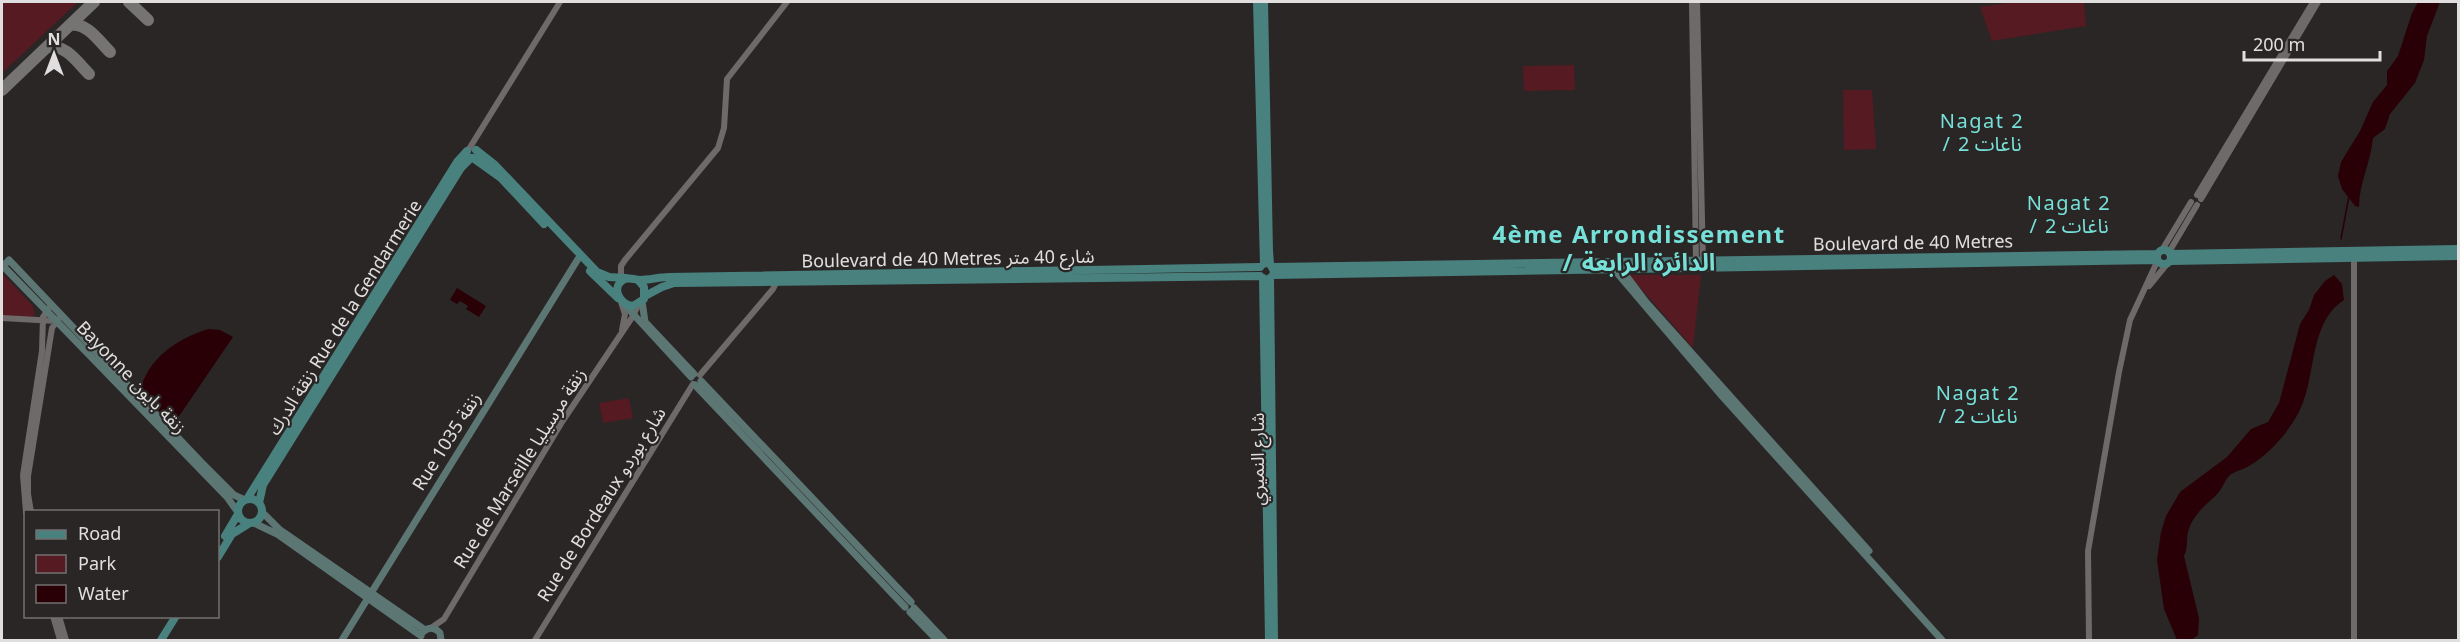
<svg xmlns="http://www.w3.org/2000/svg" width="2460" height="642" viewBox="0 0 2460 642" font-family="'Noto Sans','Noto Sans Arabic',sans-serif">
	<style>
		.green { fill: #551a22 }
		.water { fill: #280006 }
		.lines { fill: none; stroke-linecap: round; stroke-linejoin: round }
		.stream { stroke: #280006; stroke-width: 1.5 }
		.taxiway { stroke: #767373; stroke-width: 12 }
		.tertiary { stroke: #6e6a6a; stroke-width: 6 }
		.secondary { stroke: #5c7674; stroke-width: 7 }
		.primary { stroke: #49817e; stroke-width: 8 }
		.labels { text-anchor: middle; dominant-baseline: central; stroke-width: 4.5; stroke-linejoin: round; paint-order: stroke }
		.street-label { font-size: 18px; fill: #e0dede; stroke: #2a2626 }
		.neighbourhood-label { font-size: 20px; letter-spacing: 1.5px; fill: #76e1d9; stroke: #2a2626 }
		.district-label { font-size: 24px; font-weight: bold; letter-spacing: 1.5px; fill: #76e1d9; stroke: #2a2626 }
	</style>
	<rect width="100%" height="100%" fill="#2a2626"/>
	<path class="green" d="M 2,2 L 78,2 L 2,73 Z
		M 2013,2 L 2084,2 L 2086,26 L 1992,41 L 1980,7 Z
		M 1574,65 L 1575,90 L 1524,91 L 1523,66 Z
		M 1843,90 L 1872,90 L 1876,149 L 1844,150 Z
		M 2,273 L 33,306 L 35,315 L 32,317 L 2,316 Z
		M 1629,275 L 1701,275 L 1693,348 Z
		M 629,398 L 633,418 L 603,423 L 599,403 Z"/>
	<path class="water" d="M 2418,2 L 2440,2 L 2427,36 L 2424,60 L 2415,83 L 2390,114 L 2385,129 L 2373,138 C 2371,162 2359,183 2359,207 L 2355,206 L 2342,189 L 2338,176 L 2341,162 L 2360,131 L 2373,102 L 2387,85 L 2387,71 L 2398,56 L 2412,13 Z
		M 2334,275 L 2342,284 L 2344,300 C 2308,323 2317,378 2299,412 C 2287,434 2270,453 2249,466 C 2243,470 2234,471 2229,476 C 2225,480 2223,487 2219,492 C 2208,504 2197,510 2190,526 C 2185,537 2189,546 2184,556 L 2199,618 L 2198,635 L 2191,640 L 2177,640 L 2164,609 L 2157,560 L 2161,532 L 2166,516 L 2180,492 L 2227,457 L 2251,429 L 2268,422 L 2279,403 L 2300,324 L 2309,310 L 2314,295 L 2325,281 Z
		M 457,288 L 486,306 L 479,317 L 466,309 L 468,306 L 460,301 L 457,304 L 450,300 Z
		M 208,329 L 220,330 L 233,337 L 173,425 L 140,391 C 148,358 177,339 208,329 Z"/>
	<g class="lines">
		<path class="stream" d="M 2341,239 L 2349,196"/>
		<path class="taxiway" d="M 129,2 L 148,20
			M 70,25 C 87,22 99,41 110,52
			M 48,47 C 66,44 78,63 89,74
			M 2,90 L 94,2"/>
		<path class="tertiary" d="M 1692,2 L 1696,261 L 1698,264
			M 1697,2 L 1703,263
			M 469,149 L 560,2
			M 2197,195 L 2313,2
			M 2201,199 L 2318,2
			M 2162,250 L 2191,202
			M 2169,252 L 2197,205
			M 2354,254 L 2354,640
			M 621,278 L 621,266 L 625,260 L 718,148 L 724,128 L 727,79 L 787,2
			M 2149,286 L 2167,264
			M 621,302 L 625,314 L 622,330
			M 2,318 L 56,321
			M 700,375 L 773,289 L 778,279
			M 26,512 L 23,475 L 42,351 L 43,317 L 51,305
			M 31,512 L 28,494 L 28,476 L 52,328 L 61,316
			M 53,616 L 60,640
			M 59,616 L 66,640
			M 431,628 L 444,619 L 562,422 L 633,316 L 639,304
			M 535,640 L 693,384
			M 2089,640 L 2088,551 L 2119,372 L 2130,320 L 2157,262"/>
		<path class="secondary" d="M 3,266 L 227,497 L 237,511
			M 1619,266 L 1646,302 L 1869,551
			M 2,267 L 9,260 L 201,462 L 234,495 L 245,500
			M 1612,267 L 1721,395 L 1942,640
			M 642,301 L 645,322 L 694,374
			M 623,303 L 691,377
			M 701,381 L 911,602
			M 695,385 L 905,607
			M 262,512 L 280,530 L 425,630
			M 254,523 L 277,534 L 421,636
			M 914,608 L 944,640
			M 910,612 L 937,640
			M 423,632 C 428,627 435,627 440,633 L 441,640
			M 342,640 L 578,259"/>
		<path class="primary" d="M 1257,2 L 1264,264
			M 1264,2 L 1269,251 L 1270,264 L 1274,271
			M 476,150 L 495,165 L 597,272 L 609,277 L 626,278
			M 473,158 L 501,178 L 544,224
			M2157 257a7 7 0 1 1 14 0a7 7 0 1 1-14 0Z
			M 2170,254 L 2458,249
			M 2170,261 L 2458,256
			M 1273,267 L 2157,254
			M 590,271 L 618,298
			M 1273,275 L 2157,260
			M 1263,278 L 1269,640
			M 1270,278 L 1274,640
			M 638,280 L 644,287 L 644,299 L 633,306 C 619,305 610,286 625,279 C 631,277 635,280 640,280 C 649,280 660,277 669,277 L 1260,267
			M 645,296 L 662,287 L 674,283 L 1260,276
			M238 511a12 12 0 1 1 24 0a12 12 0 1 1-24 0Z
			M 247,499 L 457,162 L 467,151
			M 259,503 L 263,485 L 461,168 L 471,158
			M 225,536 L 238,514
			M 218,557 L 232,534 L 248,524
			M 161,640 L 176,616"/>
	</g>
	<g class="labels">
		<g class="street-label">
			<text transform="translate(1913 242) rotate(-1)">Boulevard de 40 Metres</text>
			<text transform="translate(948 258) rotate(-1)">Boulevard de 40 Metres شارع 40 متر</text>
			<text transform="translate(344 317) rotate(-58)">زنقة الدرك Rue de la Gendarmerie</text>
			<text transform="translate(132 377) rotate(46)">Bayonne زنقة بايون</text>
			<text transform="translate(446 441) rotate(-58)">Rue 1035 زنقة</text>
			<text transform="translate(1257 459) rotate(-90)">شارع النميري</text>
			<text transform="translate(519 468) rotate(-58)">Rue de Marseille زنقة مرسيليا</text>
			<text transform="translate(601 504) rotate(-58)">Rue de Bordeaux شارع بوردو</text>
		</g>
		<g class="neighbourhood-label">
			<text x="1982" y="120">Nagat 2<tspan x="1982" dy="23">/ ناغات 2</tspan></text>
			<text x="2069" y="202">Nagat 2<tspan x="2069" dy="23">/ ناغات 2</tspan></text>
			<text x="1978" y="392">Nagat 2<tspan x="1978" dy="23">/ ناغات 2</tspan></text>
		</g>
		<g class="district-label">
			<text x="1639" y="233">4ème Arrondissement<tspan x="1639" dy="28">/ الدائرة الرابعة</tspan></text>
		</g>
	</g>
	<rect width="2460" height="642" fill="none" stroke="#e0dede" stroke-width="6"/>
	<rect x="24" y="510" width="195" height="108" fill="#2a2626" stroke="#737070" stroke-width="1.5"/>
	<rect x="36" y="530" width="30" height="9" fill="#49817e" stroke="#737070" stroke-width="1.5"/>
	<text x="78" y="540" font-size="18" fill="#e0dede">Road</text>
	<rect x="36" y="555" width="30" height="18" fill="#551a22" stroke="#737070" stroke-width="1.5"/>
	<text x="78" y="570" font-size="18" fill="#e0dede">Park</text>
	<rect x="36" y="585" width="30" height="18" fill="#280006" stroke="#737070" stroke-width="1.5"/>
	<text x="78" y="600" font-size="18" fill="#e0dede">Water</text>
	<g transform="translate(54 54)" stroke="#2a2626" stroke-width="4.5" paint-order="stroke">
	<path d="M0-4.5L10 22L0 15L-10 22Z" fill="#e0dede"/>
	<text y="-9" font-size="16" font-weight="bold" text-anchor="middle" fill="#e0dede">N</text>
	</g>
	<path d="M2244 51v9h136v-9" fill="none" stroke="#e0dede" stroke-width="3"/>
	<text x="2253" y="51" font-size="18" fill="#e0dede" stroke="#2a2626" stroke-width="4.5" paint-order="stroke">200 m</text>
</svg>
